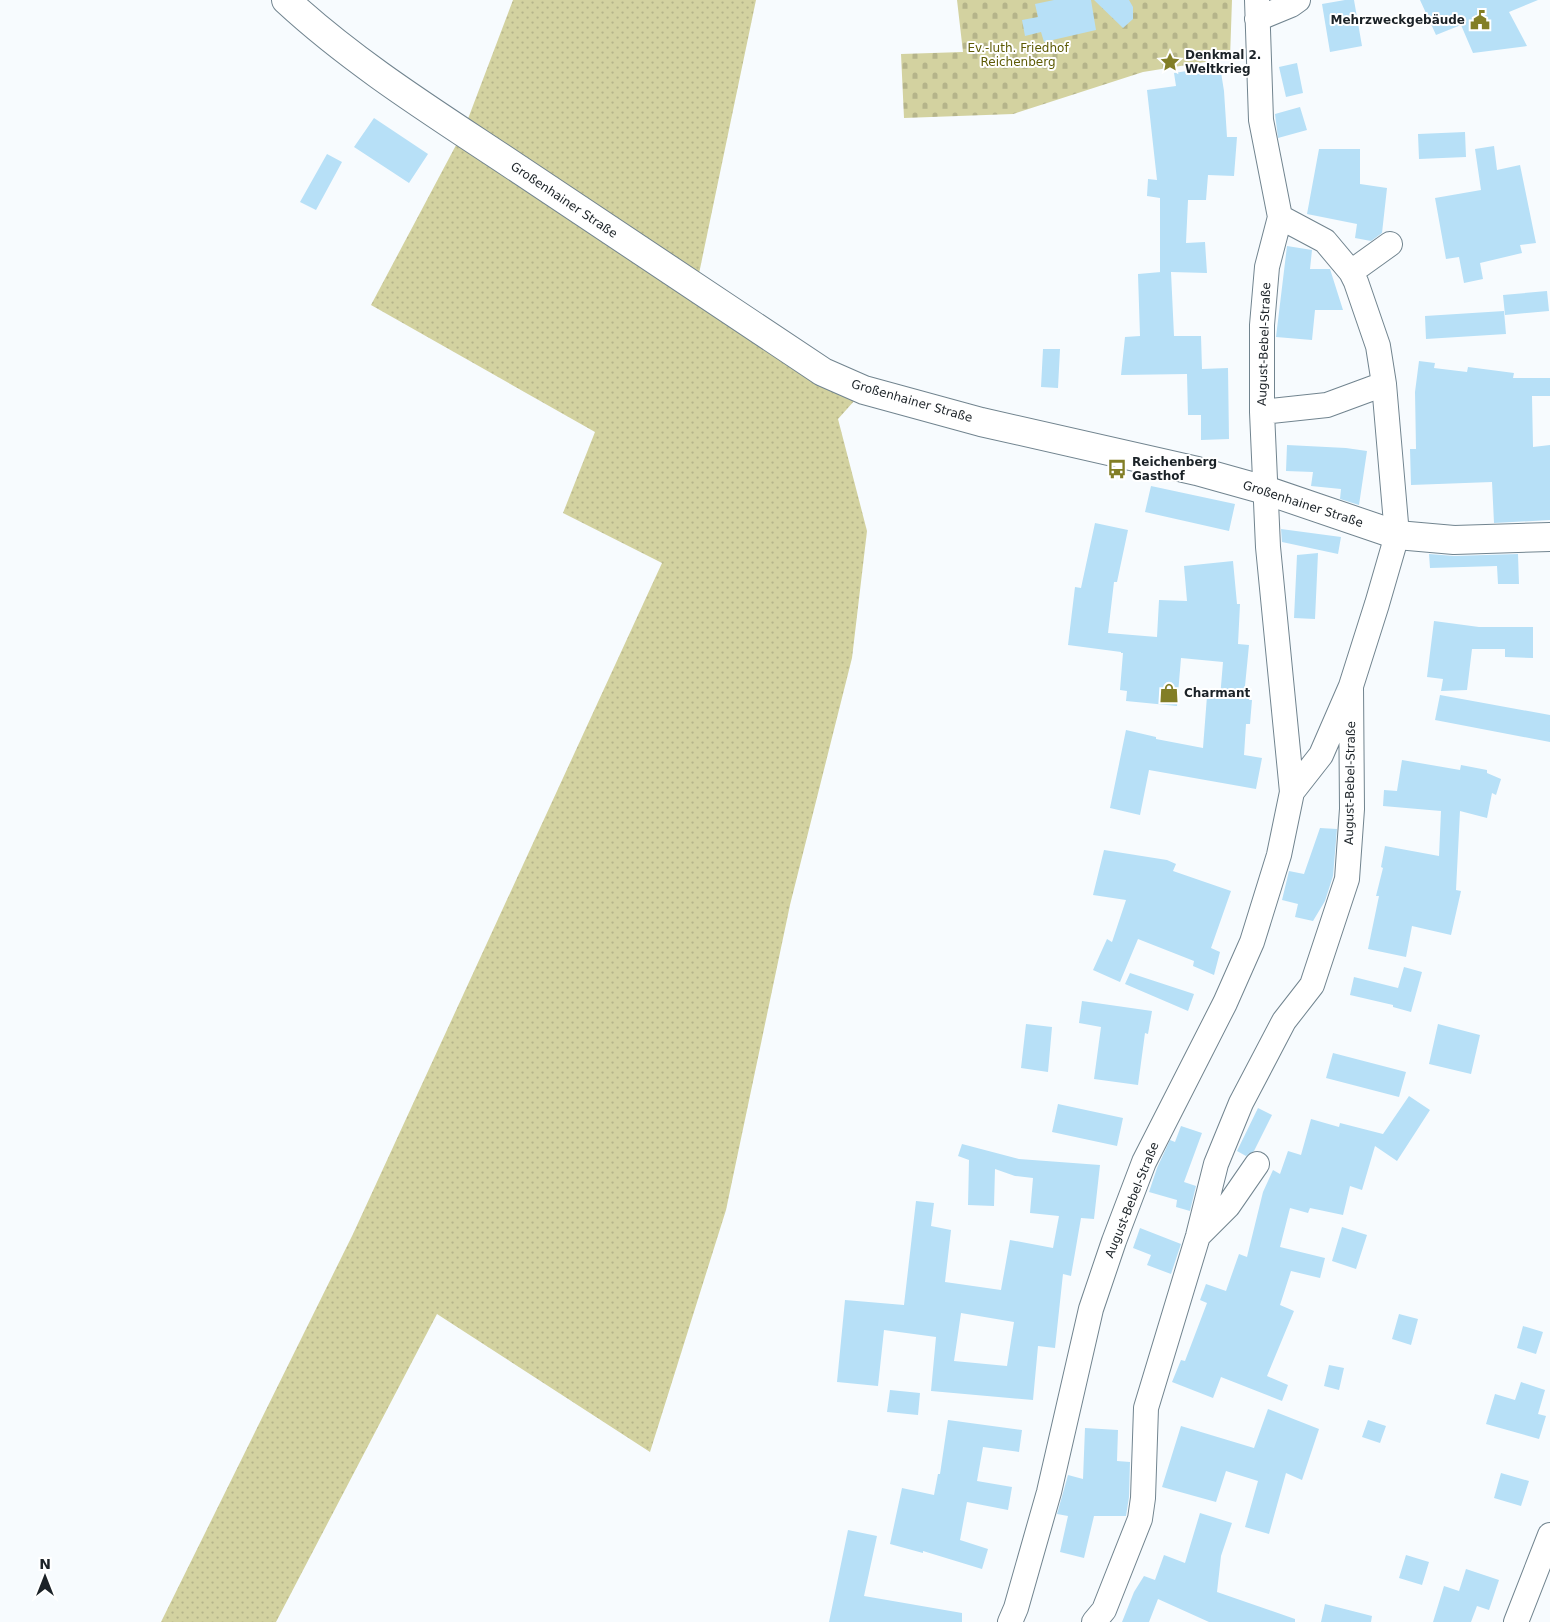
<svg xmlns="http://www.w3.org/2000/svg" width="1550" height="1622" viewBox="0 0 1550 1622" font-family="'DejaVu Sans',sans-serif">
	<style>
		.grass { fill: url(#grass-dots) }
		.cemetery { fill: url(#cemetery-stones) }
		.building { fill: #b7e0f7; fill-rule: evenodd }
		.lines { fill: none; stroke-linecap: round; stroke-linejoin: round }
		.minor-casing { stroke: #71848f; stroke-width: 26 }
		.tertiary-casing { stroke: #71848f; stroke-width: 30 }
		.minor { stroke: #fff; stroke-width: 24 }
		.tertiary { stroke: #fff; stroke-width: 28 }
		.labels { text-anchor: middle; dominant-baseline: central; stroke-width: 4; stroke-linejoin: round; paint-order: stroke }
		.poi-label { font-size: 12px; font-weight: bold; fill: #1b2227; stroke: #fff; text-anchor: start }
		.park-label { font-size: 12px; fill: #5e5b06; stroke: #fff }
		.street-label { font-size: 12px; fill: #1b2227; stroke: #fff }
	</style>
	<defs>
		<pattern id="grass-dots" width="8" height="8" patternUnits="userSpaceOnUse" patternTransform="scale(1.25)"><rect width="8" height="8" fill="#d3d2a0"/><path d="M2 2h.1M6 6h.1" fill="none" stroke="#b5b48a" stroke-width="1.8" stroke-linecap="round"/></pattern>
		<pattern id="cemetery-stones" width="16" height="16" patternUnits="userSpaceOnUse" patternTransform="scale(1.25)"><rect width="16" height="16" fill="#d3d2a0"/><path d="M2 7V4a2 2 0 0 1 4 0v3zM10 15v-3a2 2 0 0 1 4 0v3z" fill="#b5b48a"/></pattern>
	</defs>
	<rect width="100%" height="100%" fill="#f7fbfe"/>
	<path class="grass" d="M 513,0 L 756,0 L 696,288 L 864,390 L 838,419 L 867,531 L 852,658 L 790,905 L 726,1210 L 650,1452 L 437,1314 L 276,1622 L 161,1622 L 353,1234 L 662,563 L 563,513 L 595,432 L 371,305 L 463,132 Z"/>
	<path class="cemetery" d="M 957,0 L 1232,0 L 1230,58 L 1143,72 L 1013,114 L 904,118 L 901,54 L 963,52 Z"/>
	<path class="building" d="M 1054,0 L 1091,0 L 1096,30 L 1044,42 L 1041,32 L 1025,36 L 1022,20 L 1038,17 L 1035,4 Z
		M 1094,0 L 1129,0 L 1133,7 L 1133,19 L 1123,28 Z
		M 1345,0 L 1354,0 L 1362,46 L 1330,52 L 1322,4 Z
		M 1420,0 L 1538,0 L 1509,12 L 1527,46 L 1473,53 L 1461,25 L 1436,35 Z
		M 1297,63 L 1303,93 L 1286,97 L 1279,67 Z
		M 1220,66 L 1224,91 L 1227,137 L 1237,137 L 1234,176 L 1208,175 L 1206,200 L 1188,200 L 1186,243 L 1205,242 L 1207,273 L 1171,272 L 1174,336 L 1201,336 L 1202,369 L 1228,368 L 1229,439 L 1201,440 L 1201,415 L 1188,415 L 1187,374 L 1121,375 L 1125,337 L 1140,336 L 1138,274 L 1161,272 L 1160,272 L 1160,198 L 1147,196 L 1148,179 L 1157,180 L 1147,90 L 1176,86 L 1174,73 Z
		M 1300,107 L 1307,130 L 1278,138 L 1275,114 Z
		M 374,118 L 428,154 L 409,183 L 354,147 Z
		M 1465,132 L 1466,157 L 1419,159 L 1418,134 Z
		M 1494,146 L 1497,170 L 1520,165 L 1536,243 L 1520,245 L 1522,253 L 1480,263 L 1483,279 L 1464,283 L 1459,257 L 1446,259 L 1435,198 L 1481,190 L 1475,149 Z
		M 1319,149 L 1360,149 L 1360,184 L 1387,188 L 1382,233 L 1371,241 L 1355,238 L 1357,224 L 1307,214 Z
		M 327,154 L 342,162 L 316,210 L 300,202 Z
		M 1287,246 L 1312,250 L 1310,269 L 1330,269 L 1343,310 L 1315,310 L 1312,340 L 1276,337 Z
		M 1547,291 L 1549,311 L 1505,315 L 1503,295 Z
		M 1504,311 L 1506,334 L 1426,339 L 1425,316 Z
		M 1043,349 L 1060,349 L 1058,388 L 1041,387 Z
		M 1419,361 L 1435,363 L 1434,368 L 1467,372 L 1468,367 L 1514,373 L 1513,378 L 1550,378 L 1550,396 L 1532,396 L 1533,447 L 1550,445 L 1550,520 L 1494,523 L 1492,482 L 1411,485 L 1410,449 L 1416,449 L 1415,392 Z
		M 1287,445 L 1346,448 L 1367,451 L 1359,505 L 1340,499 L 1341,489 L 1311,486 L 1313,472 L 1286,471 Z
		M 1151,486 L 1235,504 L 1229,531 L 1145,512 Z
		M 1095,523 L 1128,530 L 1117,582 L 1114,582 L 1108,633 L 1157,637 L 1159,600 L 1187,601 L 1184,566 L 1233,561 L 1237,604 L 1240,604 L 1238,644 L 1249,645 L 1245,686 L 1249,687 L 1249,700 L 1252,700 L 1250,724 L 1246,724 L 1244,755 L 1262,758 L 1256,789 L 1149,770 L 1140,815 L 1110,808 L 1126,730 L 1156,737 L 1156,739 L 1203,748 L 1207,696 L 1220,698 L 1223,662 L 1181,658 L 1177,706 L 1126,701 L 1127,691 L 1120,690 L 1123,653 L 1121,653 L 1121,652 L 1068,645 L 1075,587 L 1081,588 Z
		M 1281,529 L 1341,537 L 1338,554 L 1282,542 Z
		M 1318,553 L 1315,619 L 1294,618 L 1297,555 Z
		M 1429,554 L 1454,556 L 1518,554 L 1519,584 L 1498,584 L 1497,566 L 1430,568 Z
		M 1434,621 L 1479,627 L 1533,627 L 1533,658 L 1505,657 L 1505,649 L 1472,649 L 1467,690 L 1441,691 L 1443,679 L 1427,677 Z
		M 1440,695 L 1550,715 L 1550,742 L 1435,720 Z
		M 1402,760 L 1460,770 L 1461,765 L 1487,770 L 1487,773 L 1501,779 L 1496,795 L 1492,793 L 1487,818 L 1460,811 L 1456,890 L 1461,891 L 1451,935 L 1412,926 L 1406,957 L 1368,949 L 1379,896 L 1376,896 L 1383,868 L 1381,867 L 1385,846 L 1439,856 L 1441,811 L 1383,806 L 1384,790 L 1397,791 Z
		M 1320,828 L 1337,829 L 1333,876 L 1325,901 L 1313,921 L 1295,917 L 1298,904 L 1282,900 L 1289,871 L 1304,874 Z
		M 1104,850 L 1167,860 L 1176,864 L 1173,871 L 1231,891 L 1211,948 L 1220,952 L 1214,975 L 1193,966 L 1194,961 L 1138,939 L 1120,982 L 1093,970 L 1107,939 L 1112,942 L 1126,900 L 1093,895 Z
		M 1404,967 L 1422,972 L 1411,1012 L 1393,1007 L 1393,1005 L 1350,995 L 1354,977 L 1398,988 Z
		M 1130,973 L 1194,994 L 1188,1011 L 1125,984 Z
		M 1082,1001 L 1152,1011 L 1148,1034 L 1145,1033 L 1138,1085 L 1094,1079 L 1101,1027 L 1079,1023 Z
		M 1026,1024 L 1052,1027 L 1048,1072 L 1021,1068 Z
		M 1438,1024 L 1480,1035 L 1471,1074 L 1429,1064 Z
		M 1333,1053 L 1406,1072 L 1399,1097 L 1326,1078 Z
		M 1409,1096 L 1430,1110 L 1397,1161 L 1375,1146 L 1362,1190 L 1350,1186 L 1343,1215 L 1310,1208 L 1308,1213 L 1290,1208 L 1280,1247 L 1325,1258 L 1320,1278 L 1291,1271 L 1280,1305 L 1294,1311 L 1267,1376 L 1288,1385 L 1282,1401 L 1221,1377 L 1213,1398 L 1172,1382 L 1181,1360 L 1185,1361 L 1207,1303 L 1200,1300 L 1206,1284 L 1226,1291 L 1239,1254 L 1247,1257 L 1263,1192 L 1273,1170 L 1280,1174 L 1288,1151 L 1301,1155 L 1311,1119 L 1339,1127 L 1340,1123 L 1383,1134 Z
		M 1058,1104 L 1123,1118 L 1117,1146 L 1052,1132 Z
		M 1258,1108 L 1272,1115 L 1254,1151 L 1246,1156 L 1237,1151 Z
		M 1181,1126 L 1202,1133 L 1184,1182 L 1196,1186 L 1190,1211 L 1176,1207 L 1177,1200 L 1149,1192 L 1157,1168 L 1170,1140 L 1175,1142 Z
		M 962,1144 L 1019,1159 L 1100,1165 L 1094,1219 L 1081,1218 L 1071,1276 L 1063,1274 L 1055,1348 L 1038,1346 L 1033,1400 L 931,1391 L 936,1337 L 884,1330 L 878,1386 L 837,1382 L 845,1300 L 904,1305 L 916,1201 L 934,1203 L 931,1226 L 951,1230 L 945,1282 L 1001,1290 L 1010,1240 L 1053,1248 L 1059,1216 L 1030,1213 L 1033,1178 L 1015,1176 L 995,1169 L 994,1206 L 968,1205 L 969,1160 L 958,1156 ZM 961,1313 L 1014,1322 L 1007,1366 L 954,1361 Z
		M 1342,1227 L 1367,1235 L 1356,1269 L 1332,1261 Z
		M 1140,1228 L 1181,1244 L 1171,1274 L 1147,1265 L 1151,1255 L 1133,1248 Z
		M 1399,1314 L 1418,1319 L 1411,1345 L 1392,1339 Z
		M 1523,1326 L 1543,1332 L 1536,1354 L 1517,1348 Z
		M 1329,1365 L 1344,1368 L 1339,1390 L 1324,1386 Z
		M 1521,1382 L 1545,1390 L 1538,1414 L 1546,1416 L 1539,1439 L 1486,1424 L 1495,1394 L 1515,1400 Z
		M 890,1390 L 920,1393 L 918,1415 L 887,1412 Z
		M 1268,1409 L 1319,1429 L 1302,1480 L 1286,1473 L 1269,1534 L 1245,1527 L 1258,1481 L 1226,1471 L 1216,1502 L 1162,1487 L 1181,1426 L 1254,1448 Z
		M 948,1420 L 1022,1430 L 1019,1452 L 983,1447 L 977,1481 L 1012,1487 L 1008,1510 L 967,1502 L 960,1540 L 988,1549 L 982,1569 L 923,1551 L 923,1553 L 890,1544 L 902,1488 L 934,1495 L 938,1474 L 940,1474 Z
		M 1368,1420 L 1386,1426 L 1380,1443 L 1362,1437 Z
		M 1085,1428 L 1118,1430 L 1117,1461 L 1130,1462 L 1129,1497 L 1126,1516 L 1094,1516 L 1084,1558 L 1060,1552 L 1068,1516 L 1057,1514 L 1068,1475 L 1083,1479 Z
		M 1501,1473 L 1529,1481 L 1521,1506 L 1494,1498 Z
		M 1200,1513 L 1232,1523 L 1221,1556 L 1217,1592 L 1295,1619 L 1295,1622 L 1209,1622 L 1158,1599 L 1149,1622 L 1122,1622 L 1134,1592 L 1144,1576 L 1155,1580 L 1164,1555 L 1185,1563 Z
		M 848,1530 L 877,1536 L 864,1596 L 962,1613 L 962,1622 L 829,1622 Z
		M 1406,1555 L 1429,1562 L 1422,1585 L 1399,1578 Z
		M 1466,1569 L 1499,1580 L 1489,1610 L 1477,1606 L 1471,1622 L 1433,1622 L 1444,1586 L 1459,1591 Z
		M 1325,1604 L 1372,1616 L 1371,1622 L 1321,1622 Z"/>
	<g class="lines">
		<defs>
			<path id="minor" d="M 1257,19 L 1291,5 L 1298,0
				M 1280,217 L 1325,241 L 1351,272 L 1356,282 L 1378,346 L 1384,384 L 1397,535 L 1377,604 L 1351,686 L 1321,755 L 1292,792
				M 1351,272 L 1390,244
				M 1262,412 L 1327,405 L 1384,384
				M 1199,1235 L 1228,1206 L 1257,1164
				M 1010,1622 L 1016,1608 L 1049,1492 L 1091,1309 L 1114,1241 L 1144,1162 L 1225,1003 L 1252,942 L 1279,855 L 1292,792 L 1268,547 L 1262,412 L 1262,325 L 1267,267 L 1280,217 L 1261,120 L 1257,0
				M 1094,1622 L 1104,1610 L 1140,1519 L 1143,1498 L 1146,1408 L 1198,1236 L 1216,1164 L 1241,1103 L 1284,1021 L 1312,985 L 1347,879 L 1352,809 L 1351,686
				M 1516,1622 L 1550,1535"/>
			<path id="tertiary" d="M 286,0 C 352,61 428,109 502,158 C 609,230 716,301 823,372 L 864,390 L 981,422 L 1197,471 L 1265,490 L 1397,535 L 1454,540 L 1550,537"/>
		</defs>
		<use href="#minor" class="minor-casing"/>
		<use href="#tertiary" class="tertiary-casing"/>
		<use href="#minor" class="minor"/>
		<use href="#tertiary" class="tertiary"/>
	</g>
	<defs>
		<symbol id="civic-bare" viewBox="-9 -9 18 18"><path d="M-.6-6.5H3V-4.5H.6V-3L4-1V1h2V6H-6V1h2V-1L-.6-3ZM-1.2 2.5V6h2.4V2.5Z" fill="#827e26" stroke="#fff" stroke-width="2.5" paint-order="stroke"/></symbol>
		<symbol id="sight-bare" viewBox="-9 -9 18 18"><path d="M0-6L1.8-2.2L6-1.7L2.9 1.2L3.7 5.4L0 3.3L-3.7 5.4L-2.9 1.2L-6-1.7L-1.8-2.2Z" fill="#827e26" stroke="#fff" stroke-width="2.5" paint-order="stroke"/></symbol>
		<symbol id="bus-bare" viewBox="-9 -9 18 18"><path d="M-5-6H5V4H4V6H2V4H-2V6H-4V4H-5ZM-3.5-4V0h7V-4ZM-3.5 1.2v1.5H-2V1.2ZM2 1.2v1.5H3.5V1.2Z" fill="#827e26" stroke="#fff" stroke-width="2.5" paint-order="stroke"/></symbol>
		<symbol id="shop-bare" viewBox="-9 -9 18 18"><path d="M-5-2.5h2.3a2.7 3.5 0 0 1 5.4 0H5L5.5 6h-11ZM-1.5-2.5h3a1.5 2.3 0 0 0-3 0Z" fill="#827e26" stroke="#fff" stroke-width="2.5" paint-order="stroke"/></symbol>
	</defs>
	<g fill-rule="evenodd">
		<use href="#civic-bare" x="1466" y="6" width="28" height="28"/>
		<use href="#sight-bare" x="1156" y="48" width="28" height="28"/>
		<use href="#bus-bare" x="1103" y="455" width="28" height="28"/>
		<use href="#shop-bare" x="1155" y="679" width="28" height="28"/>
	</g>
	<g class="labels">
		<g class="poi-label">
			<text x="1465" y="20" text-anchor="end">Mehrzweckgebäude</text>
			<text x="1185" y="55">Denkmal 2.<tspan x="1185" dy="14">Weltkrieg</tspan></text>
			<text x="1132" y="462">Reichenberg<tspan x="1132" dy="14">Gasthof</tspan></text>
			<text x="1184" y="693">Charmant</text>
		</g>
		<g class="park-label">
			<text x="1018" y="48">Ev.-luth. Friedhof<tspan x="1018" dy="14">Reichenberg</tspan></text>
		</g>
		<g class="street-label">
			<text transform="translate(564 200) rotate(34)">Großenhainer Straße</text>
			<text transform="translate(1264 344) rotate(-88)">August-Bebel-Straße</text>
			<text transform="translate(912 401) rotate(16)">Großenhainer Straße</text>
			<text transform="translate(1303 504) rotate(18)">Großenhainer Straße</text>
			<text transform="translate(1350 783) rotate(-89)">August-Bebel-Straße</text>
			<text transform="translate(1132 1200) rotate(-68)">August-Bebel-Straße</text>
		</g>
	</g>
	<g transform="translate(45 1577)" stroke="#ffffff" stroke-width="4" paint-order="stroke">
	<path d="M0-4L9 19L0 12L-9 19Z" fill="#1b2227"/>
	<text y="-8" font-size="14" font-weight="bold" text-anchor="middle" fill="#1b2227">N</text>
	</g>
</svg>
